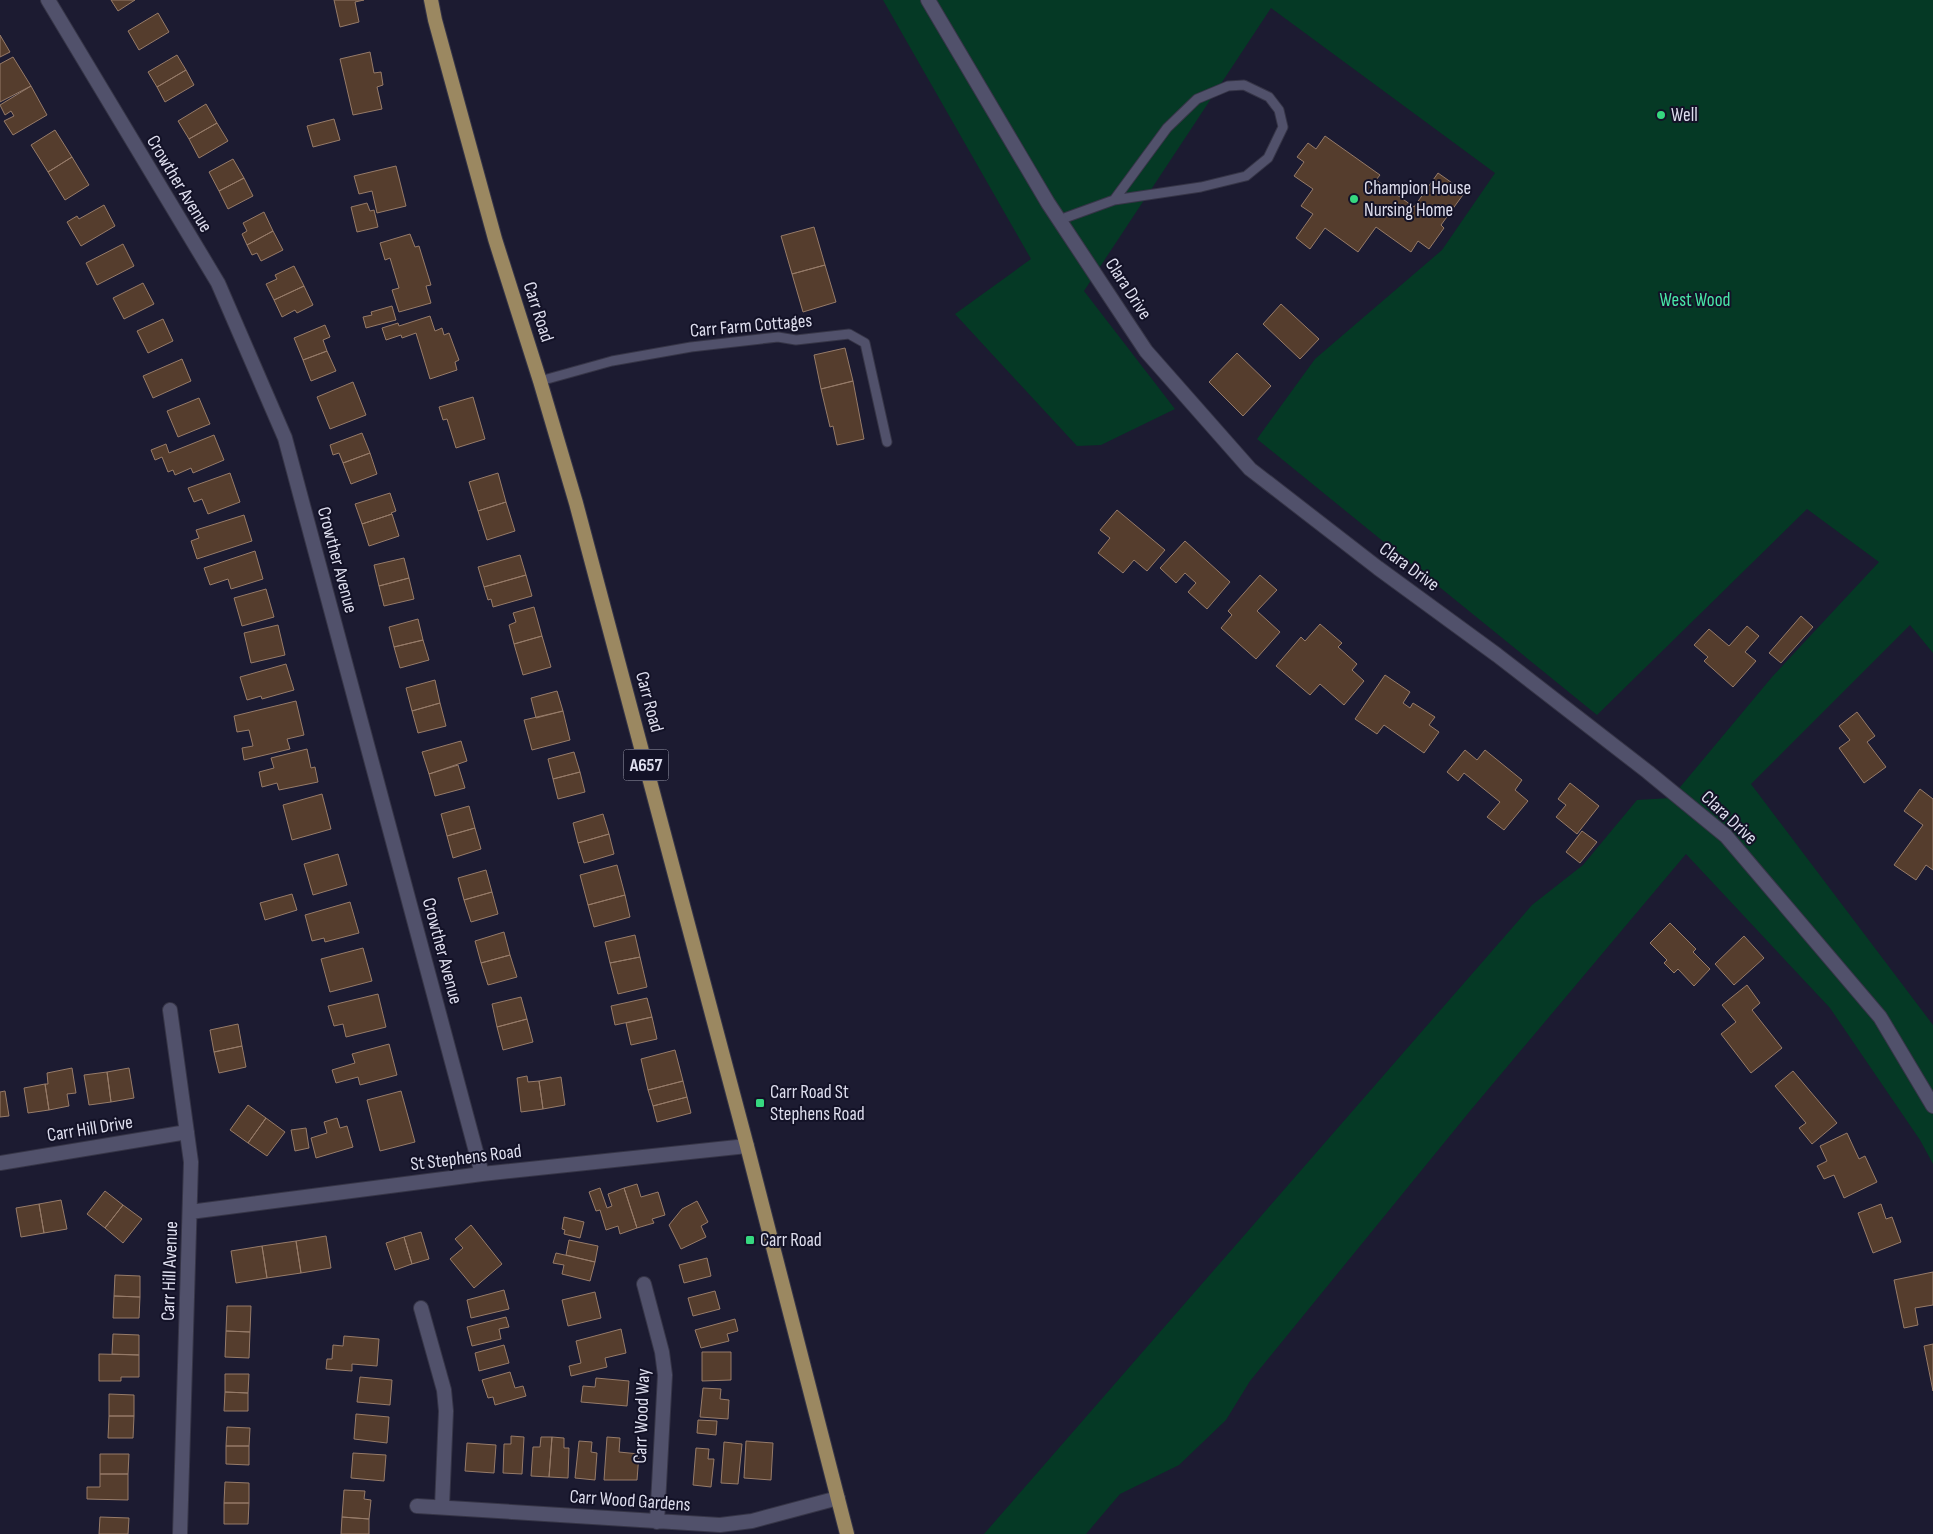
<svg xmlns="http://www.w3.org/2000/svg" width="1933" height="1534" viewBox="0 0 1933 1534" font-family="'Sofia Sans Condensed',sans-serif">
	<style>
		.green { fill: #053925 }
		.building { fill: #553d2d; stroke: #967b69 }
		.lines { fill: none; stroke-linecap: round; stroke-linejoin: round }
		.service-casing { stroke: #363547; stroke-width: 11 }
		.minor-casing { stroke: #363547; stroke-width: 16 }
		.primary-casing { stroke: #363547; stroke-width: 16 }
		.service { stroke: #51516b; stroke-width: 9 }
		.minor { stroke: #51516b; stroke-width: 14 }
		.primary { stroke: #9b8861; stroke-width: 14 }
		.poi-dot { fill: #36d880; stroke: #131227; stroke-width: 2 }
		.labels { text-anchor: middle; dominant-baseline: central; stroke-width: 4; stroke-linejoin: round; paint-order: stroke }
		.shield { fill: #131227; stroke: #a1a1b2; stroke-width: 1 }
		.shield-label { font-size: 18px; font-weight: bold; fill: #dedeee }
		.poi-label { font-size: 19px; fill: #dedeee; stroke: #131227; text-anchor: start }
		.street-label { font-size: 19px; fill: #dedeee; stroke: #131227 }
		.park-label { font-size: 19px; fill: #48e6a7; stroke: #131227 }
	</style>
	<rect width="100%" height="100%" fill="#1c1b31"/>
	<path class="green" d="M 883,0 L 1933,0 L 1933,653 L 1910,625 L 1751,784 L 1933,1025 L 1933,1164 L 1920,1140 L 1830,1008 L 1686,854 L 1470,1111 L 1250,1381 L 1226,1420 L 1179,1465 L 1120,1494 L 1086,1534 L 984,1534 L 1532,905 L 1583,865 L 1637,800 L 1671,798 L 1772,677 L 1879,562 L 1807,509 L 1597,715 L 1257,439 L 1315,359 L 1442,250 L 1495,173 L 1271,8 L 1084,291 L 1175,409 L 1101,445 L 1077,446 L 955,314 L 1031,259 Z"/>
	<path class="building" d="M 111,0 L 135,0 L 118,11 Z
		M 334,0 L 364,0 L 355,2 L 359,22 L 340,27 Z
		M 158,13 L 169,32 L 139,50 L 128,31 Z
		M 0,35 L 10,52 L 0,57 Z
		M 370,52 L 374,73 L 381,72 L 383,85 L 377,87 L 382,109 L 353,115 L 340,59 Z
		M 177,55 L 186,70 L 157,87 L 148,72 Z
		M 13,57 L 31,86 L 0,102 L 0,64 Z
		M 186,70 L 194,85 L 165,102 L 157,87 Z
		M 31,86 L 47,115 L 13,135 L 4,121 L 14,116 L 11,111 L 5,115 L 0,105 Z
		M 206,104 L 217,123 L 189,139 L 178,121 Z
		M 334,119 L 340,140 L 313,147 L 307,126 Z
		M 217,123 L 228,141 L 199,158 L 189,139 Z
		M 55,130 L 72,157 L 48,172 L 31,145 Z
		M 1325,136 L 1380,175 L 1376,180 L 1414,207 L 1438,173 L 1465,192 L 1441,225 L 1444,228 L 1429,249 L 1418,241 L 1411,252 L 1376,227 L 1358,252 L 1325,228 L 1310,249 L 1296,238 L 1313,214 L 1301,206 L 1313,189 L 1294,176 L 1304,162 L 1297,157 L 1308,143 L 1316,149 Z
		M 72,157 L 89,185 L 65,200 L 48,172 Z
		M 233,159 L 244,178 L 219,191 L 209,172 Z
		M 396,166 L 406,206 L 377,213 L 372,191 L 359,194 L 354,176 Z
		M 244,178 L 253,196 L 228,209 L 219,191 Z
		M 367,203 L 370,211 L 374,210 L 378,227 L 357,232 L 351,207 Z
		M 104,205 L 115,226 L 81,246 L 67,222 L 77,216 L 79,219 Z
		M 264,212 L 273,231 L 247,245 L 242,234 L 247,231 L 243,223 Z
		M 814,227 L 825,265 L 792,274 L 781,236 Z
		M 273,231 L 283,250 L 261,261 L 257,253 L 252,255 L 247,245 Z
		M 410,234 L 415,247 L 419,246 L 431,285 L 426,286 L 431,303 L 399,312 L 392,290 L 399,288 L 390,258 L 385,260 L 380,243 Z
		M 123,244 L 134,266 L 97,285 L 86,263 Z
		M 825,265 L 836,302 L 803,312 L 792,274 Z
		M 294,266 L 304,286 L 274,300 L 266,284 L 277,279 L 275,275 Z
		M 143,283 L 154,304 L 124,319 L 113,298 Z
		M 304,286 L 313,305 L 297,313 L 295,310 L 282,317 L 274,300 Z
		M 1281,304 L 1319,339 L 1300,359 L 1263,324 Z
		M 392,306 L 396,320 L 366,328 L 363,317 L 372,315 L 371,312 Z
		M 430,316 L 435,331 L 442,328 L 444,335 L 449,333 L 459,360 L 455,362 L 457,370 L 430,379 L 416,333 L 402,338 L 401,335 L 386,340 L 382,328 L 398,323 L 399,326 Z
		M 163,319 L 173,341 L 148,353 L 137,331 Z
		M 325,325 L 330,337 L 323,340 L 327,351 L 303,360 L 294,338 Z
		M 845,348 L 853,381 L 821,389 L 814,355 Z
		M 327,351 L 336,371 L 311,381 L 303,360 Z
		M 1237,353 L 1271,386 L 1243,416 L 1209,382 Z
		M 182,359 L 191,381 L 153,398 L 143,376 Z
		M 853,381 L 864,439 L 837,445 L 833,426 L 830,427 L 821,389 Z
		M 353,382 L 366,415 L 330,429 L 317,397 Z
		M 473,397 L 485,439 L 456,448 L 447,419 L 443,420 L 439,407 Z
		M 199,398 L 210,424 L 178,437 L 167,411 Z
		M 362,433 L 370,453 L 343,463 L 339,453 L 333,455 L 330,445 Z
		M 214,435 L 224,460 L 193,473 L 191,468 L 175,475 L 173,470 L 168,472 L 162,457 L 155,460 L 151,450 L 166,444 L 169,453 Z
		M 370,453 L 377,474 L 351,484 L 343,463 Z
		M 230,473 L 240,502 L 208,514 L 202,499 L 194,502 L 188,488 Z
		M 498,473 L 506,502 L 478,511 L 469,482 Z
		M 390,493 L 396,511 L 391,513 L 392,514 L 362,524 L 355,504 Z
		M 506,502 L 515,531 L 487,540 L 478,511 Z
		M 1117,510 L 1165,550 L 1147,571 L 1134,560 L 1123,573 L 1098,553 L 1110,538 L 1100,530 Z
		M 392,514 L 399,536 L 369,546 L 362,524 Z
		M 244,515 L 252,541 L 197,559 L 191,541 L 199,538 L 196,530 Z
		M 1185,541 L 1230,582 L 1207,609 L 1188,592 L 1196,583 L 1185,573 L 1176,583 L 1160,568 Z
		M 255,551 L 263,579 L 231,589 L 228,579 L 210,585 L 204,568 Z
		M 520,555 L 526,575 L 484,587 L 478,567 Z
		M 404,558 L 409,578 L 379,586 L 374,565 Z
		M 526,575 L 532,596 L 493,607 L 491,599 L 488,600 L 484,587 Z
		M 1260,575 L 1277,590 L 1257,611 L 1280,632 L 1256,659 L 1221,628 L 1232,615 L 1228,611 Z
		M 409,578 L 414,599 L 384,606 L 379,586 Z
		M 266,589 L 274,617 L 242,626 L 234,598 Z
		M 534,607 L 542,636 L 514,644 L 509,625 L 516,622 L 513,613 Z
		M 1801,616 L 1813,627 L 1781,663 L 1769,653 Z
		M 418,619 L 423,640 L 394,647 L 389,627 Z
		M 1320,624 L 1342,643 L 1338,647 L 1357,664 L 1352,670 L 1364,681 L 1344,705 L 1320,684 L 1310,695 L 1276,666 L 1301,637 L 1305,641 Z
		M 278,625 L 285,655 L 251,663 L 244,633 Z
		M 1747,626 L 1759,636 L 1745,652 L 1756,661 L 1733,687 L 1704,661 L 1708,657 L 1694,645 L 1709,629 L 1729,646 Z
		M 542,636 L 551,667 L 523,675 L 514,644 Z
		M 423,640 L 429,660 L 400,668 L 394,647 Z
		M 286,664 L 294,690 L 262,699 L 261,696 L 247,700 L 240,677 Z
		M 1385,675 L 1410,692 L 1403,703 L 1410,708 L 1413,703 L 1435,717 L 1429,725 L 1439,732 L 1424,753 L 1384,725 L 1377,734 L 1355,719 Z
		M 435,680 L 440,703 L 412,711 L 406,688 Z
		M 557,691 L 563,711 L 536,718 L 531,698 Z
		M 296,701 L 304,735 L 287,739 L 290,749 L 244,760 L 242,748 L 253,746 L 249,730 L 237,732 L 234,716 Z
		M 440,703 L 446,726 L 418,733 L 412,711 Z
		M 563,711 L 570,740 L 532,750 L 524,720 Z
		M 1857,712 L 1875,736 L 1867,742 L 1886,767 L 1864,783 L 1839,748 L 1850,740 L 1839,726 Z
		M 461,741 L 467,761 L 429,774 L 422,752 Z
		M 307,749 L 311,768 L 315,767 L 318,782 L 279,790 L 277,783 L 262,787 L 259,772 L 274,768 L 271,758 Z
		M 1465,750 L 1477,760 L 1485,750 L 1522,780 L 1515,790 L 1528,801 L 1504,830 L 1487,817 L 1500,802 L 1464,773 L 1458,781 L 1447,772 Z
		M 574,752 L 580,772 L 553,779 L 548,759 Z
		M 458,765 L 465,788 L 435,796 L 429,774 Z
		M 580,772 L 585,792 L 558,799 L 553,779 Z
		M 1570,783 L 1599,806 L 1577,834 L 1556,817 L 1566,805 L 1558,799 Z
		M 1920,789 L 1933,799 L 1933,870 L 1926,865 L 1916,880 L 1894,865 L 1923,825 L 1904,811 Z
		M 322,794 L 331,829 L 292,840 L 283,805 Z
		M 469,806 L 475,828 L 447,836 L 441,814 Z
		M 603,814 L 609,834 L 578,843 L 573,823 Z
		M 475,828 L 481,849 L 453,858 L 447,836 Z
		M 1582,831 L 1597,842 L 1580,863 L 1566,852 Z
		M 609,834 L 614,854 L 584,863 L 578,843 Z
		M 338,854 L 347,885 L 313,895 L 304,864 Z
		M 617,865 L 625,895 L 588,905 L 580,875 Z
		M 486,870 L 492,892 L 464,900 L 458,878 Z
		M 492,892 L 498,914 L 471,922 L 464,900 Z
		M 292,894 L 297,910 L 265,920 L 260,903 Z
		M 625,895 L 630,917 L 594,927 L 588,905 Z
		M 350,902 L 359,933 L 325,942 L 324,938 L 312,941 L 305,915 Z
		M 1670,923 L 1696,949 L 1693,952 L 1710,969 L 1694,986 L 1678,969 L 1674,973 L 1664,963 L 1667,960 L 1650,943 Z
		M 504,932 L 510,955 L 481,963 L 475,941 Z
		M 635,935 L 640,957 L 610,963 L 605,942 Z
		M 1744,936 L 1764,958 L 1734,985 L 1715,964 Z
		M 363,948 L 372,981 L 330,992 L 321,959 Z
		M 510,955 L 517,977 L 488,985 L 481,963 Z
		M 640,957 L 647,987 L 618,994 L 610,963 Z
		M 1747,985 L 1760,1003 L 1752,1010 L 1782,1048 L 1751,1073 L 1721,1034 L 1736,1022 L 1722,1005 Z
		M 378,994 L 386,1027 L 346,1037 L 343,1024 L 334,1026 L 328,1006 Z
		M 521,997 L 527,1019 L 497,1027 L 492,1004 Z
		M 647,998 L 652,1017 L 615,1025 L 611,1006 Z
		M 652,1017 L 657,1039 L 631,1045 L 626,1023 Z
		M 527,1019 L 533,1042 L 503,1050 L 497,1027 Z
		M 238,1024 L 242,1046 L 214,1052 L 210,1030 Z
		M 389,1044 L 397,1075 L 360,1085 L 358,1077 L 336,1083 L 332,1070 L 355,1063 L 352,1054 Z
		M 242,1046 L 246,1067 L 219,1073 L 214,1052 Z
		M 675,1050 L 683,1081 L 648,1090 L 641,1059 Z
		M 72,1068 L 76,1093 L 67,1094 L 69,1106 L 49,1110 L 45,1084 L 48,1084 L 47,1073 Z
		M 129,1068 L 134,1098 L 111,1102 L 107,1072 Z
		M 1793,1071 L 1837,1123 L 1812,1144 L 1799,1128 L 1806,1123 L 1775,1086 Z
		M 107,1072 L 111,1102 L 89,1105 L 84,1075 Z
		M 527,1076 L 528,1082 L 539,1081 L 543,1109 L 521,1112 L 517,1078 Z
		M 561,1077 L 565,1105 L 543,1109 L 539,1081 Z
		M 683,1081 L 687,1097 L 653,1106 L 648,1090 Z
		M 45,1084 L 49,1110 L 28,1113 L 24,1088 Z
		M 5,1091 L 9,1116 L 0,1117 L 0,1092 Z
		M 401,1091 L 415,1142 L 380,1151 L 367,1100 Z
		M 687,1097 L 691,1113 L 657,1122 L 653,1106 Z
		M 248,1105 L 266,1118 L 248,1143 L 230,1130 Z
		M 266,1118 L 285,1132 L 267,1156 L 248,1143 Z
		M 337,1118 L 340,1128 L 347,1126 L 353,1147 L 316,1158 L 311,1138 L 327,1133 L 324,1122 Z
		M 306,1128 L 309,1148 L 295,1151 L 291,1130 Z
		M 1847,1133 L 1859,1159 L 1865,1156 L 1877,1182 L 1844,1198 L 1834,1175 L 1824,1179 L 1817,1166 L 1827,1161 L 1820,1146 Z
		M 637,1184 L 641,1197 L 658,1192 L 665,1215 L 652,1219 L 654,1223 L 637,1228 L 624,1188 Z
		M 600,1188 L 607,1208 L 612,1206 L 608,1194 L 624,1188 L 637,1228 L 620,1234 L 618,1226 L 606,1230 L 600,1210 L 596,1211 L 589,1192 Z
		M 105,1191 L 123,1205 L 105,1228 L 87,1214 Z
		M 61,1200 L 67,1229 L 44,1233 L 39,1204 Z
		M 697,1201 L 708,1222 L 701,1226 L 706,1237 L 681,1249 L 669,1225 L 682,1209 Z
		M 39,1204 L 44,1233 L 21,1237 L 16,1208 Z
		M 1881,1204 L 1886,1219 L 1892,1217 L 1901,1242 L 1873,1253 L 1858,1213 Z
		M 123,1205 L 142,1219 L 123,1243 L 105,1228 Z
		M 564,1217 L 584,1222 L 580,1238 L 564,1234 L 565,1230 L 562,1229 Z
		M 471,1225 L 502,1264 L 474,1288 L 450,1259 L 463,1248 L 455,1239 Z
		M 421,1232 L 429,1259 L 412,1264 L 404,1237 Z
		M 326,1236 L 331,1268 L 301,1273 L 296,1241 Z
		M 404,1237 L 412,1264 L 395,1270 L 386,1243 Z
		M 569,1240 L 598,1246 L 595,1262 L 566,1255 Z
		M 296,1241 L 301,1273 L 267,1278 L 262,1246 Z
		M 262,1246 L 267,1278 L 236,1283 L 231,1251 Z
		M 556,1253 L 595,1262 L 590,1281 L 562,1274 L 564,1265 L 553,1263 Z
		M 707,1258 L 711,1276 L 684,1283 L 679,1265 Z
		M 1933,1272 L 1933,1305 L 1915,1308 L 1918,1325 L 1904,1328 L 1894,1280 Z
		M 115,1275 L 140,1276 L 140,1297 L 114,1296 Z
		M 504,1290 L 509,1309 L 471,1318 L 467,1300 Z
		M 715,1291 L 720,1309 L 693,1316 L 688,1298 Z
		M 595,1292 L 601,1318 L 568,1326 L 562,1300 Z
		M 114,1296 L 140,1297 L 139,1318 L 113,1318 Z
		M 227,1306 L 251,1306 L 250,1332 L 226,1331 Z
		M 506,1317 L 509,1327 L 499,1329 L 501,1339 L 472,1346 L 467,1327 Z
		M 735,1319 L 738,1331 L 727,1334 L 729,1341 L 701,1348 L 695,1330 Z
		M 621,1329 L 626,1353 L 605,1358 L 607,1367 L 571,1376 L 569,1366 L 581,1363 L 576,1341 Z
		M 226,1331 L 250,1332 L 249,1358 L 225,1357 Z
		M 113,1334 L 139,1335 L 139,1355 L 112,1354 Z
		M 344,1336 L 379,1339 L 377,1366 L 352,1364 L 352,1371 L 326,1369 L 327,1359 L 332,1359 L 333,1345 L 343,1346 Z
		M 1933,1344 L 1933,1391 L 1924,1346 Z
		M 504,1345 L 509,1363 L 479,1371 L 475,1353 Z
		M 702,1352 L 731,1352 L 731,1380 L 702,1381 Z
		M 99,1354 L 139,1355 L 139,1377 L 121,1377 L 121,1381 L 99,1381 Z
		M 510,1372 L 515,1388 L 523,1386 L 526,1396 L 495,1405 L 493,1397 L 488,1398 L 482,1380 Z
		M 225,1374 L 249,1374 L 248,1393 L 225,1392 Z
		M 360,1377 L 392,1380 L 390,1405 L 357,1402 Z
		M 596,1378 L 629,1381 L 627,1406 L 581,1402 L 583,1386 L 595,1387 Z
		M 703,1388 L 721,1389 L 720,1399 L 729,1400 L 728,1419 L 700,1417 Z
		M 225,1392 L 248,1393 L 248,1411 L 224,1411 Z
		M 109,1394 L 134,1395 L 134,1416 L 109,1416 Z
		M 356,1414 L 389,1417 L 387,1443 L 354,1439 Z
		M 109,1416 L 134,1416 L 133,1438 L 108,1438 Z
		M 698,1420 L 717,1421 L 716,1435 L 697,1433 Z
		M 227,1427 L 250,1428 L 249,1446 L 226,1446 Z
		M 511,1436 L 524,1437 L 522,1474 L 503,1473 L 504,1444 L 511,1444 Z
		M 541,1437 L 552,1437 L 549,1477 L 531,1476 L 533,1447 L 540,1447 Z
		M 552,1437 L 564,1438 L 564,1448 L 569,1448 L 568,1478 L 549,1477 Z
		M 607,1437 L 620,1438 L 619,1452 L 639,1454 L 637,1480 L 604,1480 Z
		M 579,1441 L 592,1442 L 591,1452 L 597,1453 L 595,1480 L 575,1478 Z
		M 746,1441 L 773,1443 L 771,1480 L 744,1478 Z
		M 724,1442 L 742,1444 L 738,1484 L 721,1483 Z
		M 467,1443 L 496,1445 L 494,1473 L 465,1471 Z
		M 226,1446 L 249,1446 L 249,1465 L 226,1464 Z
		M 696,1448 L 709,1449 L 708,1459 L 714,1459 L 711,1487 L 693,1485 Z
		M 353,1453 L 386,1455 L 384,1481 L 351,1478 Z
		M 100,1454 L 129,1454 L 128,1474 L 100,1474 Z
		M 100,1474 L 128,1474 L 128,1500 L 87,1499 L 87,1487 L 100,1487 Z
		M 225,1482 L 249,1483 L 249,1503 L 224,1503 Z
		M 344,1490 L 365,1491 L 364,1499 L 371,1500 L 369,1519 L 342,1517 Z
		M 224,1503 L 249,1503 L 248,1524 L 224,1524 Z
		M 100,1517 L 129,1518 L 128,1534 L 99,1534 Z
		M 342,1517 L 369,1519 L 369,1534 L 341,1534 Z"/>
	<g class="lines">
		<defs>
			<path id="service" d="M 1059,220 L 1114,200 L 1201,187 L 1246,176 L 1268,158 L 1283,127 L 1279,110 L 1269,97 L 1244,85 L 1228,86 L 1197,99 L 1167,128 L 1114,200
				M 540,381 L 612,361 L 691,347 L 778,337 L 796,340 L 849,334 L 865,343 L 887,442"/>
			<path id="minor" d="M 48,0 L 218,283 L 285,438 L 482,1174
				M 928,0 L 1048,203 L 1146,351 L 1250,469 L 1378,568 L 1497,655 L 1648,772 L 1726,836 L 1880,1017 L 1933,1106
				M 170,1010 L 191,1162 L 180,1534
				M 0,1163 L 187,1132
				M 190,1212 L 482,1174 L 747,1146
				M 644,1284 L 662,1352 L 665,1375 L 657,1522
				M 421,1308 L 444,1390 L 446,1411 L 442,1507
				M 417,1506 L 720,1525 L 752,1521 L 838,1498"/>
			<path id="primary" d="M 431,0 L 435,20 L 495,239 L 540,381 L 576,503 L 747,1146 L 847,1534"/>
		</defs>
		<use href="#service" class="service-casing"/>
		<use href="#minor" class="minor-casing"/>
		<use href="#primary" class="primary-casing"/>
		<use href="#service" class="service"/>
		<use href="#minor" class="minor"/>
		<use href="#primary" class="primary"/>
	</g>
	<g class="poi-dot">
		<circle cx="1661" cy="115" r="5"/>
		<circle cx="1354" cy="199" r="5"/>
		<rect x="755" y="1098" width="10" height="10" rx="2.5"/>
		<rect x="745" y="1235" width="10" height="10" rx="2.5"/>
	</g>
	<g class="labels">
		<rect class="shield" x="623.5" y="749.5" width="45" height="31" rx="4"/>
		<g class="shield-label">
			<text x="646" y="765">A657</text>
		</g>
		<g class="poi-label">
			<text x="1671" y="115">Well</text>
			<text x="1364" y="188">Champion House<tspan x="1364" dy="22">Nursing Home</tspan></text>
			<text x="770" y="1092">Carr Road St<tspan x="770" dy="22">Stephens Road</tspan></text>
			<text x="760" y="1240">Carr Road</text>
		</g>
		<g class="street-label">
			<text transform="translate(179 184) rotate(59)">Crowther Avenue</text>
			<text transform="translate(1128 289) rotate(57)">Clara Drive</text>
			<text transform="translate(538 312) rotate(72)">Carr Road</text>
			<text transform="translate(751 326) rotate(-5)">Carr Farm Cottages</text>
			<text transform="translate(337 560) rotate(75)">Crowther Avenue</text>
			<text transform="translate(1409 567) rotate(36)">Clara Drive</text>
			<text transform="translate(649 702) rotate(75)">Carr Road</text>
			<text transform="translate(1729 818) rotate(43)">Clara Drive</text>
			<text transform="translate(442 951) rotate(75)">Crowther Avenue</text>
			<text transform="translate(90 1129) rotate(-9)">Carr Hill Drive</text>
			<text transform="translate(466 1158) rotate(-7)">St Stephens Road</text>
			<text transform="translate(170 1271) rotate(-88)">Carr Hill Avenue</text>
			<text transform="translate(642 1416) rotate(-88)">Carr Wood Way</text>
			<text transform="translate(630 1501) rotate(4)">Carr Wood Gardens</text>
		</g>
		<g class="park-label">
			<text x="1695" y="300">West Wood</text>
		</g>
	</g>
</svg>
